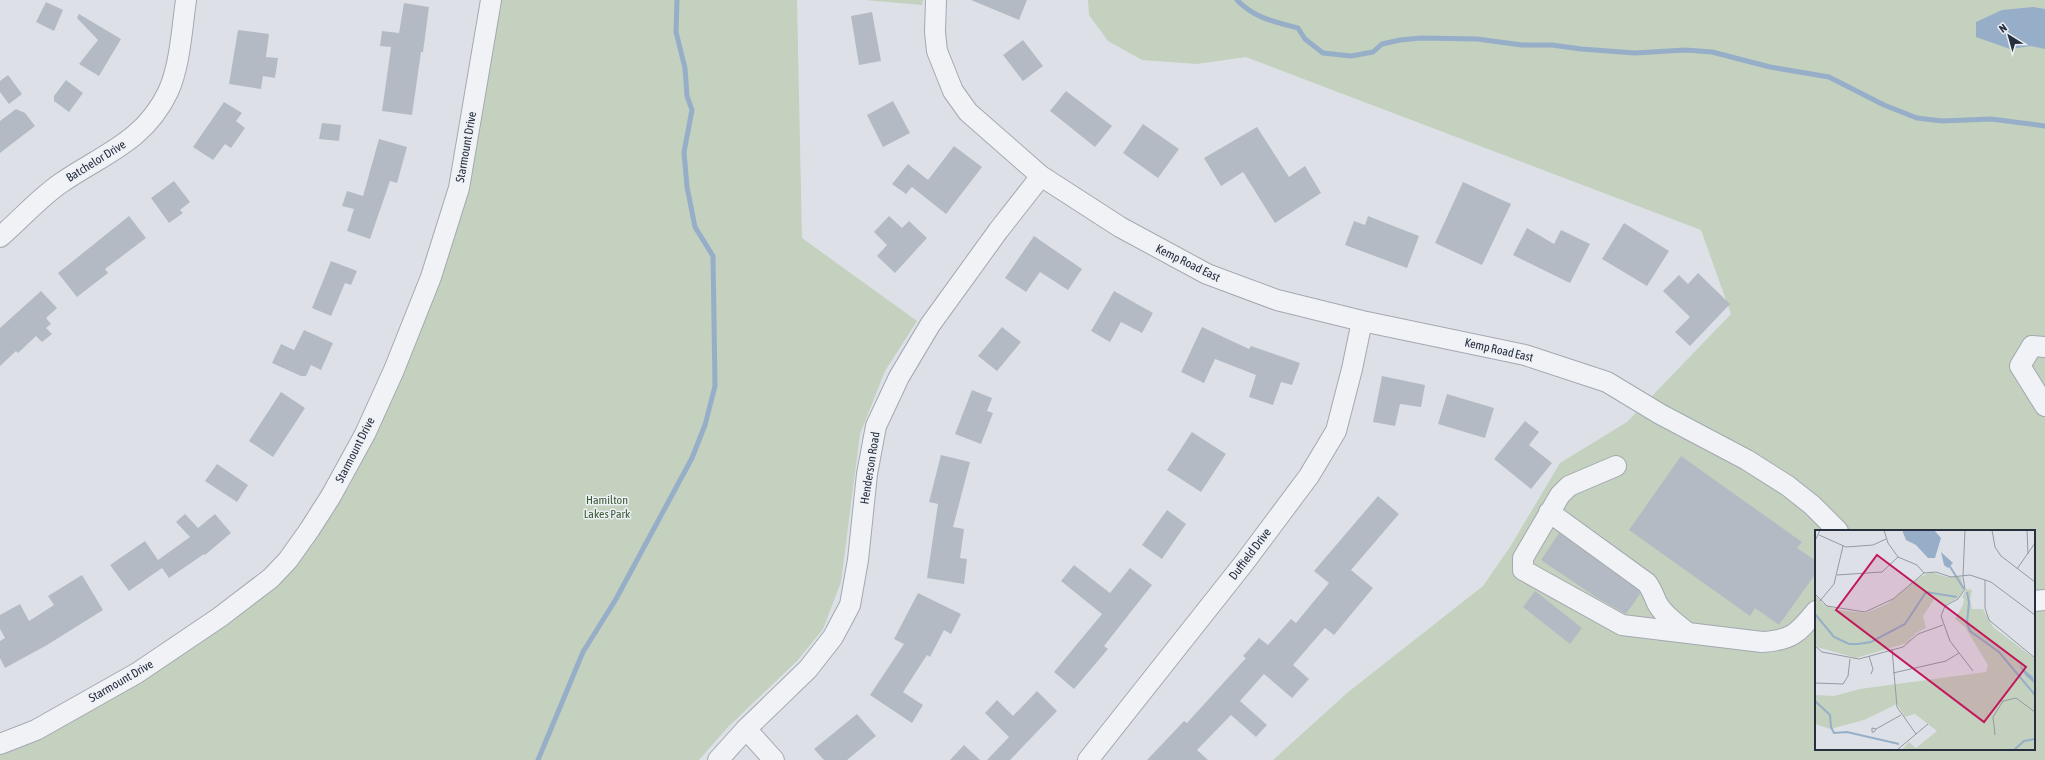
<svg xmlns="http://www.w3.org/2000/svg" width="2045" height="760" viewBox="0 0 2045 760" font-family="'Asap Condensed',sans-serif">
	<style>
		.green { fill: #c3d1be; fill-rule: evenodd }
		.water { fill: #97aec8 }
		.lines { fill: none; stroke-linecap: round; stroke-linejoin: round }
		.stream { stroke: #97aec8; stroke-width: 5 }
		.building { fill: #b4bac4 }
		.minor-casing { stroke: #a3a8b1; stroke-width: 22 }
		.minor { stroke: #f0f2f6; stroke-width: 20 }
		.labels { text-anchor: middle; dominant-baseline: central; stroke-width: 3; stroke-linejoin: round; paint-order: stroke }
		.street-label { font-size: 12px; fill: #272e3e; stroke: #edf0f5 }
		.park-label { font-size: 12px; fill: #3a5a34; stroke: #edf0f5 }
		.inset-river { fill: none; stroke: #97aec8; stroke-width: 2 }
		.inset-road { fill: none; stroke: #9499a3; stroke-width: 1 }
		.view { fill: #c2185b; fill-opacity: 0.15; stroke: #c2185b; stroke-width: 2 }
		.inset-edge { fill: none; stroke: #272e3e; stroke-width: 2 }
	</style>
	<rect width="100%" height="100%" fill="#dde1e7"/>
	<path class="green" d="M 501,0 L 797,0 L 802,238 L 917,321 L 885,371 L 860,434 L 841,582 L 823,629 L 797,661 L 727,728 L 699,760 L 0,760 L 0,753 L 24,746 L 145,678 L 233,620 L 278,583 L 323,527 L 351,483 L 407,364 L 469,188 Z
		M 865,0 L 923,0 L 922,5 Z
		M 1088,0 L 2045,0 L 2045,760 L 1273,760 L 1347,693 L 1483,586 L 1510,547 L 1560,463 L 1627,422 L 1731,314 L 1701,230 L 1246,57 L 1197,64 L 1142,60 L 1108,41 L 1089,15 ZM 1816,531 L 2034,531 L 2034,749 L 1816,749 Z"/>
	<path class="water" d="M 2033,7 L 2045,9 L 2045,49 L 2031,46 L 2010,49 L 1976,37 L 1976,22 L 2002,10 Z"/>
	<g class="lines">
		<path class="stream" d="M 1237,0 C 1254,18 1275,22 1298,28 L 1305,39 L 1323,53 L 1351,56 L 1373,52 L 1382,44 L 1400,40 L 1421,38 L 1477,39 L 1522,45 L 1552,45 L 1581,49 L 1635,53 L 1685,50 L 1712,52 L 1770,67 L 1829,77 L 1884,105 L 1917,118 L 1942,121 L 1991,119 L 2045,126
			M 538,760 L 583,652 L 616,599 L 692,458 L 705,425 L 715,386 L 713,256 L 695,227 L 687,187 L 684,152 L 692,110 L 687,96 L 685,68 L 676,32 L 677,0"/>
	</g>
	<path class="building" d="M 971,0 L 1027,0 L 1019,20 Z
		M 46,2 L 63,10 L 54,31 L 36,22 Z
		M 404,3 L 429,7 L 423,52 L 421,52 L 412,115 L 382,111 L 391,47 L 380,46 L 382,31 L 399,33 Z
		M 872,12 L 881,61 L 859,65 L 851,16 Z
		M 79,14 L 121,39 L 99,76 L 79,64 L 98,40 L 77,18 Z
		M 238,30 L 269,34 L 266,57 L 278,58 L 275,78 L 263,76 L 261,89 L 229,84 Z
		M 1023,40 L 1043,66 L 1023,81 L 1003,55 Z
		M 8,75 L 22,94 L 9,104 L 0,92 L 0,81 Z
		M 66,80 L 83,93 L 69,112 L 54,101 L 54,96 Z
		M 1066,91 L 1112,126 L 1095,147 L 1050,111 Z
		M 893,101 L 910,133 L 883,147 L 867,115 Z
		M 224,102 L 242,113 L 236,121 L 245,128 L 231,148 L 225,144 L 213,160 L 193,147 Z
		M 16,109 L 25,113 L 35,126 L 0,153 L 0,121 Z
		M 322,123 L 341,125 L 339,141 L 319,139 Z
		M 1143,124 L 1179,149 L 1158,178 L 1123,153 Z
		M 1257,127 L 1289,177 L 1305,166 L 1321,193 L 1275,223 L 1243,172 L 1221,186 L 1204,158 Z
		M 379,139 L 407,147 L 397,183 L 390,181 L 370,239 L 347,231 L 354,209 L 342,206 L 347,191 L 363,196 Z
		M 954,146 L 982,167 L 946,214 L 912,187 L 906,194 L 892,184 L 908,164 L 928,180 Z
		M 174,181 L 190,202 L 180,210 L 183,213 L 169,223 L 151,198 Z
		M 1463,182 L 1511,204 L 1482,265 L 1435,243 Z
		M 129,216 L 146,238 L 105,269 L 108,273 L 77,297 L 58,273 Z
		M 889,216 L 902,228 L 909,221 L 927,238 L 895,273 L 877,256 L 887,245 L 874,232 Z
		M 1368,216 L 1419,236 L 1407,268 L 1345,245 L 1354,221 L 1365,225 Z
		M 1624,223 L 1669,251 L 1647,286 L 1602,259 Z
		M 1527,228 L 1554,244 L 1561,230 L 1590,244 L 1570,283 L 1513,255 Z
		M 1034,236 L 1082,269 L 1068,290 L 1040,272 L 1026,292 L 1005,278 Z
		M 331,261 L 357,271 L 351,285 L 345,283 L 331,316 L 312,308 Z
		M 1698,273 L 1730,304 L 1690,346 L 1675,332 L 1690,317 L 1663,291 L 1679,275 L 1688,284 Z
		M 41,291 L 57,308 L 46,318 L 51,324 L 46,328 L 52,334 L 42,342 L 36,336 L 18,353 L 16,351 L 0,366 L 0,328 Z
		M 1114,291 L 1153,313 L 1142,333 L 1121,322 L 1110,342 L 1091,331 Z
		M 1002,327 L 1021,342 L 997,371 L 978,356 Z
		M 1202,327 L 1249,349 L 1251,346 L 1300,363 L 1292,385 L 1281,382 L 1273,405 L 1249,397 L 1256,375 L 1215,359 L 1204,383 L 1181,372 Z
		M 304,330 L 333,343 L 321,370 L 311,365 L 306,376 L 301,376 L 272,363 L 281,344 L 294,350 Z
		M 1382,376 L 1425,385 L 1421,407 L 1400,404 L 1395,426 L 1373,422 Z
		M 972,390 L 992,398 L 987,411 L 993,413 L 981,444 L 955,434 Z
		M 281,392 L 305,408 L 273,457 L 249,441 Z
		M 1447,394 L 1494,408 L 1485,438 L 1438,424 Z
		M 1525,421 L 1539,432 L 1529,445 L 1552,463 L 1531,489 L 1494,459 Z
		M 1192,432 L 1226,454 L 1201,492 L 1167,470 Z
		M 941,455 L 970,462 L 953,527 L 964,529 L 960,558 L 967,559 L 964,584 L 927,578 L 938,504 L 929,502 Z
		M 1681,456 L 1802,542 L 1797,548 L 1816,561 L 1816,573 L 1779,625 L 1755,608 L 1750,616 L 1629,530 Z
		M 217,464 L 248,485 L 237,502 L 205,481 Z
		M 1378,496 L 1399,514 L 1351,570 L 1373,588 L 1334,635 L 1325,628 L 1293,665 L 1309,679 L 1292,698 L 1264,674 L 1240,701 L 1267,725 L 1256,737 L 1231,715 L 1197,750 L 1208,760 L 1147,760 L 1184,721 L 1187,723 L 1246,658 L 1243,656 L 1259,638 L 1268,645 L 1291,619 L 1296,623 L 1329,583 L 1314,571 Z
		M 1167,510 L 1186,524 L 1162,559 L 1142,545 Z
		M 185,514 L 198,528 L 215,514 L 231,533 L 205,555 L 204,554 L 169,578 L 162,568 L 129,591 L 110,565 L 145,541 L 158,560 L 190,537 L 176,522 Z
		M 1559,533 L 1639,591 L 1640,594 L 1626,614 L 1596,597 L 1541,560 Z
		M 1074,565 L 1110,593 L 1130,568 L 1152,585 L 1104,646 L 1108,649 L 1074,689 L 1054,672 L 1102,614 L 1061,581 Z
		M 82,575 L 103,610 L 47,645 L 5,668 L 0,658 L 0,641 L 5,638 L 0,629 L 0,615 L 20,604 L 29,621 L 54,605 L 48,596 Z
		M 1535,591 L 1582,628 L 1570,644 L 1523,607 Z
		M 918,593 L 961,614 L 951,634 L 944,630 L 930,657 L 927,655 L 903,692 L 923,705 L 912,723 L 870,695 L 904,644 L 894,639 Z
		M 1037,691 L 1057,711 L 1010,760 L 987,760 L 1009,737 L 985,713 L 997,700 L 1013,716 Z
		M 857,714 L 876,736 L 847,760 L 824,760 L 814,749 Z
		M 964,745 L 980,760 L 950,760 Z"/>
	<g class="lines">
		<defs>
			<path id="minor" d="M 936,0 L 935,32 L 937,51 L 953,91 L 968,112 L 1041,176 L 1120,227 L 1207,274 L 1277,300 L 1362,321 L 1525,355 L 1607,382 L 1660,414 L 1747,460 L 1788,486 L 1812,505 L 1838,531
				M 0,237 C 20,220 39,198 61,183 C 103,154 144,142 168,92 C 180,66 182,28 186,0
				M 2045,347 L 2032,346 L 2020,366 L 2045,406
				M 1616,466 L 1569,486 L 1560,495 L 1523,558 L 1523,570 L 1622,625 L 1762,642 C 1792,640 1797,634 1816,611
				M 1549,512 L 1647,583 C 1652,590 1654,596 1657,603 C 1664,616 1677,624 1688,633
				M 2034,601 L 2045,600
				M 746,729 L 774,760
				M 0,744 L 36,730 L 137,673 L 220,617 L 271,578 L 288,560 L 310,529 L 331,496 L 365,434 L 394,370 L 431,277 L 459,188 L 491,0
				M 718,760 L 746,729 L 808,669 L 833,637 L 850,605 L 858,560 L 867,474 L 876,426 L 899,377 L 930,325 L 998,231 L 1041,176
				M 1088,760 L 1244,563 L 1309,476 L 1336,431 L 1352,369 L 1362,321"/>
		</defs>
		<use href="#minor" class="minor-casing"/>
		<use href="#minor" class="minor"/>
	</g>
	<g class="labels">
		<g class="street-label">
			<text transform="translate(466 147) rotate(-80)">Starmount Drive</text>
			<text transform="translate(96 161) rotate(-32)">Batchelor Drive</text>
			<text transform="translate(1188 263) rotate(26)">Kemp Road East</text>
			<text transform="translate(1499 350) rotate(13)">Kemp Road East</text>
			<text transform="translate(355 450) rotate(-63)">Starmount Drive</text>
			<text transform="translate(870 468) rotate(-81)">Henderson Road</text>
			<text transform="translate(1250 554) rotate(-53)">Duffield Drive</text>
			<text transform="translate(121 681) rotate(-30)">Starmount Drive</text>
		</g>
		<g class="park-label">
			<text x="607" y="500">Hamilton<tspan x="607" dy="14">Lakes Park</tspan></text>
		</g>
	</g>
	<g transform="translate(1815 530)">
		<rect width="220" height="220" fill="#dde1e7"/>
		<path d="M 116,42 L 132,47 L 146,47 L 149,59 L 144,67 L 129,76 L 120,68 L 108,86 L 111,98 L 101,103 L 92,113 L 41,128 L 2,117 L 0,113 L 0,65 L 7,73 L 23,80 L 51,83 L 72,74 L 104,48 ZM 151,59 L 157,60 L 155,70 L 157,79 L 168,79 L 178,97 L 220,129 L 220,220 L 87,220 L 94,212 L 101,218 L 122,201 L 100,184 L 90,187 L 82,174 L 49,190 L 15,199 L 0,194 L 0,165 L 19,166 L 45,159 L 171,142 L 173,135 L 150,97 L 140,89 L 148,75 L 149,69 L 147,67 Z" fill="#c3d1be"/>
		<path d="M 87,0 L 119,0 L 126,8 L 120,28 L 113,28 L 101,15 L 91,10 ZM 126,22 L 138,33 L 133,38 L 129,35 ZM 204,135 L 218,147 L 220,158 L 219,153 L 211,146 Z" fill="#97aec8"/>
		<path class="inset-river" d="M 134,35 L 149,59M 152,62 L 154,72 L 152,93 L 155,101 L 184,122 L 220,165M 0,84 L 19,107 L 34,114 L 43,114 L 56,112 L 90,94 L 111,62 L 142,67M 0,171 L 15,185 L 16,197 L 19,203 L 32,202 L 84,214M 199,220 L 209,211 L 220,209"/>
		<path class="inset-road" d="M 69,0 L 73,13 L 83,27 L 102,35 L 109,43M 150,0 L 148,47 L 150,59 L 143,69 L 130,76 L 126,86 L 135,111 L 158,141M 177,0 L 180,17 L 186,26 L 220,52M 212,0 L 213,24M 4,5 L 31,17 L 58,15 L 71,9M 0,11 L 5,0M 202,39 L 220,13M 22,45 L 67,42 L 83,27M 170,50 L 170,78 L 174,90 L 220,128M 0,64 L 12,76 L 50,82 L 78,69 L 109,43 L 121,42 L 136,47 L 155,45 L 176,52 L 220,85M 5,71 L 19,54 L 28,16M 0,116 L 7,122 L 44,129 L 88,117 L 103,104 L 128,95M 77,119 L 82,177 L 101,204M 54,126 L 58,139 L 56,144M 78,143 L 131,131 L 144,123M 0,153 L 28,154 L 33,146 L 35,129M 61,199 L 59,202 L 57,202 L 57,198 L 61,199 L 86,185M 180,205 L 178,187 L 188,171 L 201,168 L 220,182M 82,220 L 113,194"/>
		<path class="view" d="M 62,25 L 211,137 L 169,192 L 21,80 Z"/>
		<rect width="220" height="220" class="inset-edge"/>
	</g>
	<g transform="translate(2009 36) rotate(323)" stroke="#edf0f5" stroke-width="3" paint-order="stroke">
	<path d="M0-3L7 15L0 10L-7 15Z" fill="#272e3e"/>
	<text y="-6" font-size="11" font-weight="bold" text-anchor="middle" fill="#272e3e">N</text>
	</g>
</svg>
